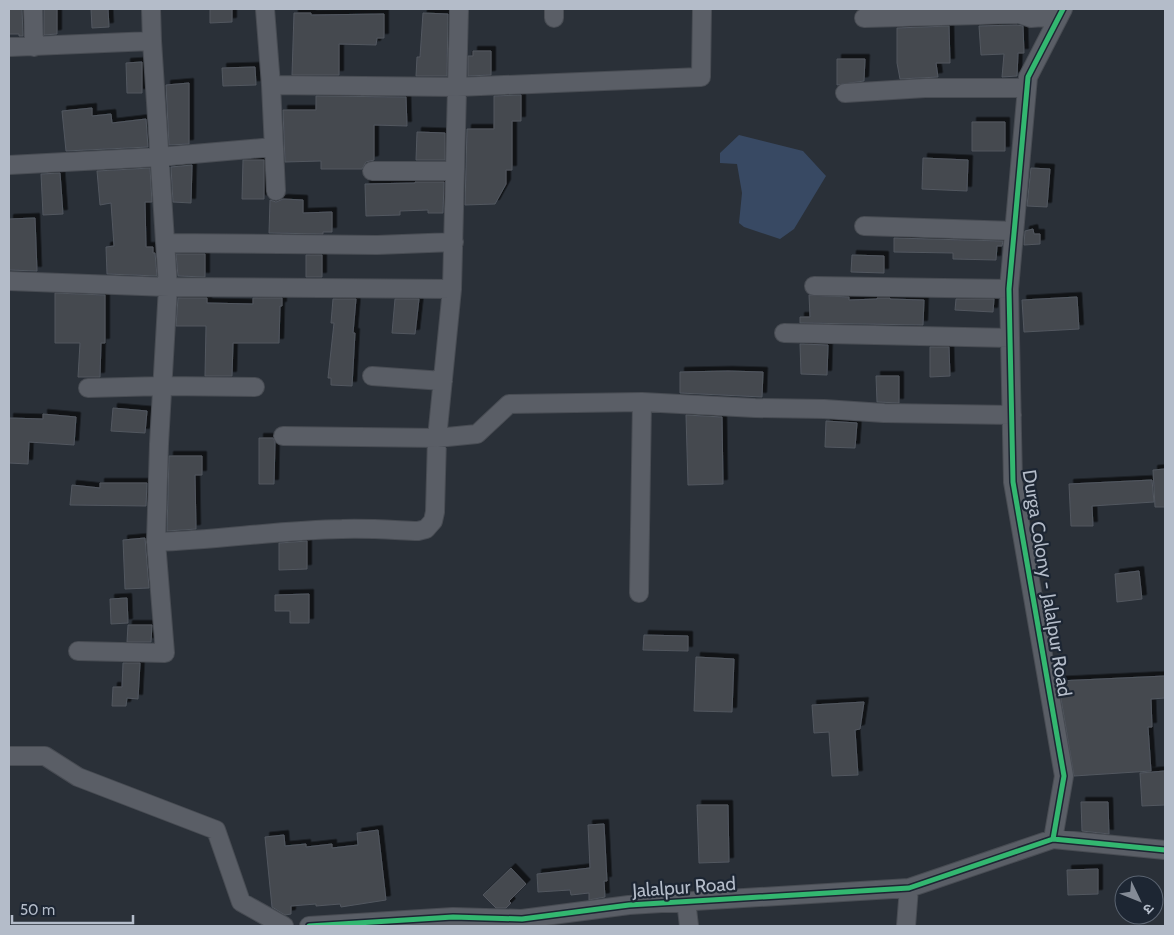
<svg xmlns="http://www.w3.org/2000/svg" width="1174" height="935" viewBox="0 0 1174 935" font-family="Cabin,'Noto Sans Devanagari',sans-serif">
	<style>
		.water { fill: #384963 }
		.building { fill: #444950; stroke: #52575f; filter: url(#shadow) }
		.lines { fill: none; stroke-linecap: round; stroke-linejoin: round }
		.minor-casing { stroke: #484c53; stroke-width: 20 }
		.minor { stroke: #5a5e66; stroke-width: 18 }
		.cycleway-casing { stroke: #1d2633; stroke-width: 8 }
		.cycleway { stroke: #33b770; stroke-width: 5 }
		.labels { text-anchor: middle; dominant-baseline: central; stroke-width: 4.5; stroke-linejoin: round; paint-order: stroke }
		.street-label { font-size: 19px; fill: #b4bcc9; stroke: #1d2633 }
	</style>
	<defs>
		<filter id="shadow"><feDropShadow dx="4.5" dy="-4.5" stdDeviation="0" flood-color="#0009"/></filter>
	</defs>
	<rect width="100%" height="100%" fill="#2a3038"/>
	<path class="water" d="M 739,135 L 803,151 L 826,176 L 794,229 L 780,239 L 744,227 L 739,223 L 742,193 L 737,164 L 720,163 L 720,153 Z"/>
	<path class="building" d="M 9,9 L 22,9 L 23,36 L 19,36 L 19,34 L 9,34 Z
		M 44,9 L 57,9 L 57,34 L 44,35 Z
		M 91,9 L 108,9 L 109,27 L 92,28 Z
		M 210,9 L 232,9 L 232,22 L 210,23 Z
		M 294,13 L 311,13 L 311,15 L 384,14 L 384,38 L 377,38 L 376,45 L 339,44 L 339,75 L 292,75 Z
		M 423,13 L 448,14 L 447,76 L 416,76 L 417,57 L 420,57 Z
		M 1017,25 L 1023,26 L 1024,53 L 1018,53 L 1017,76 L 1002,77 L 1004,54 L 981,55 L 979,26 Z
		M 949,26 L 950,63 L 936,63 L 938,77 L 900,79 L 897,63 L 897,28 Z
		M 473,51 L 491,51 L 491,75 L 468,76 L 468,56 L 473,56 Z
		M 837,59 L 865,59 L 864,81 L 837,85 Z
		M 142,62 L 142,93 L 127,93 L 126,63 Z
		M 255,67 L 256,85 L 223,86 L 222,68 Z
		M 189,83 L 189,144 L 169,145 L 166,85 Z
		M 521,95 L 521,121 L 512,121 L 512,170 L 506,170 L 506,184 L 495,204 L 465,205 L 467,129 L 494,129 L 494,96 Z
		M 316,96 L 406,97 L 407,126 L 374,125 L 374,160 L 366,162 L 362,169 L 321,169 L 321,161 L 285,162 L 283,110 L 316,110 Z
		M 92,108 L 92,116 L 111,114 L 112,123 L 146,119 L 148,147 L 66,151 L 62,111 Z
		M 972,122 L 1005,122 L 1005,151 L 972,151 Z
		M 417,132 L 445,133 L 445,160 L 416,160 Z
		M 923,158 L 968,160 L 967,191 L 922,189 Z
		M 243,160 L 264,160 L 264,199 L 242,199 Z
		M 192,165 L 191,203 L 173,202 L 171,167 Z
		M 150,168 L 152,202 L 145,202 L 146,247 L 153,247 L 153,253 L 155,253 L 157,276 L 107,274 L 106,247 L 114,246 L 111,203 L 100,205 L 97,171 Z
		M 1031,168 L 1050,169 L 1047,207 L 1027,206 Z
		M 60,173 L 63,214 L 43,215 L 41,174 Z
		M 415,182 L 444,182 L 443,213 L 428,213 L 428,210 L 400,211 L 400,215 L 366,216 L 365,184 L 415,183 Z
		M 283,199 L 303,200 L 303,213 L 332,212 L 332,232 L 323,232 L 323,234 L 269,233 L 270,200 L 276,202 Z
		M 35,218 L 37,271 L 9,270 L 9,219 Z
		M 1033,229 L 1034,234 L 1040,234 L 1040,244 L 1024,245 L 1025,231 Z
		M 894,238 L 1003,241 L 1002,246 L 997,246 L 996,260 L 953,259 L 953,253 L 894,252 Z
		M 176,254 L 205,254 L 205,277 L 178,276 Z
		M 306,255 L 322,255 L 322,277 L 306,277 Z
		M 852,255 L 884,256 L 884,273 L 851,272 Z
		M 55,293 L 105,295 L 105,343 L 101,343 L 100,377 L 78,377 L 80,343 L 55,343 Z
		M 809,295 L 849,297 L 849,300 L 877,299 L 877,298 L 890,298 L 890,299 L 924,300 L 923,325 L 800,323 L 800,317 L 810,317 Z
		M 1077,297 L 1079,329 L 1024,332 L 1022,300 Z
		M 178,298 L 207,298 L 207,303 L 253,304 L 253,298 L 282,298 L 282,306 L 280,306 L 279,343 L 233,343 L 232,376 L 205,376 L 206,326 L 176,326 Z
		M 333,299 L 356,299 L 353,333 L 355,333 L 352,386 L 331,385 L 331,378 L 328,378 L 334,323 L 331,323 Z
		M 395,299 L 419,299 L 415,334 L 392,333 Z
		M 956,299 L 994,299 L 993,312 L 955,310 Z
		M 800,344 L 828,345 L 827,375 L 801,374 Z
		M 930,347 L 949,347 L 950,376 L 930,377 Z
		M 728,371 L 763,372 L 762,397 L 680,393 L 680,372 Z
		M 876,376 L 899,376 L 899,403 L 877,402 Z
		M 113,408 L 147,411 L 145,433 L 111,431 Z
		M 43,414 L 76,417 L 74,445 L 29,442 L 28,464 L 9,463 L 9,418 L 43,419 Z
		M 686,415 L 722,417 L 723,484 L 688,485 Z
		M 826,421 L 857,423 L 855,448 L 825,447 Z
		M 259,438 L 273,438 L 275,442 L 274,484 L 259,484 Z
		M 169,456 L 202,456 L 202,475 L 195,475 L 196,529 L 167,531 Z
		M 1165,469 L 1165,507 L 1155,507 L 1153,470 Z
		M 1152,480 L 1154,502 L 1092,506 L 1093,526 L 1071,526 L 1069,484 Z
		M 100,483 L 147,483 L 146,506 L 70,505 L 72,485 L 100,488 Z
		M 145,538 L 149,588 L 125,589 L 123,540 Z
		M 307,541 L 307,569 L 279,570 L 279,543 Z
		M 1139,571 L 1142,599 L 1117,602 L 1115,574 Z
		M 309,594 L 309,623 L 290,623 L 290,611 L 275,611 L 275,595 Z
		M 127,598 L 128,623 L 111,624 L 110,599 Z
		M 128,625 L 152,625 L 151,642 L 127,642 Z
		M 644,635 L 688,636 L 688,651 L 643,650 Z
		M 696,657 L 734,659 L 732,712 L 694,711 Z
		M 123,663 L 140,663 L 138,699 L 127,698 L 126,706 L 112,706 L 113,687 L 122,687 Z
		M 1165,676 L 1165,698 L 1151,699 L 1152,727 L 1148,727 L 1151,771 L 1074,776 L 1058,681 Z
		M 864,702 L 860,729 L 855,730 L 858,775 L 832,776 L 829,732 L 814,733 L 812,705 Z
		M 1165,771 L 1165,805 L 1142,806 L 1140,773 Z
		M 1081,802 L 1108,802 L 1109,834 L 1082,831 Z
		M 697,805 L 728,805 L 729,862 L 699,863 Z
		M 604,824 L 607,881 L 604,881 L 605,897 L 589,900 L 589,893 L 571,895 L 570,890 L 538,892 L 537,874 L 590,868 L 588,825 Z
		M 378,830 L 386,900 L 341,907 L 340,904 L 316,906 L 316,904 L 291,906 L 291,914 L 285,915 L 272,907 L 265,837 L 284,835 L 285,846 L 306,844 L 306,847 L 332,844 L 332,848 L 358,845 L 357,833 Z
		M 511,868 L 526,884 L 509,901 L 511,903 L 506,908 L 496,908 L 483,895 Z
		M 1098,869 L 1098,894 L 1068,895 L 1067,870 Z"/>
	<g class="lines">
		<defs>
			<path id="minor" d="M 33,9 L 34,47
				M 265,9 L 271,85 L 276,191
				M 554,9 L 554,18
				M 864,18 L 1019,14 L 1031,18 L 1058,16
				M 9,47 L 152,41
				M 271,85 L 457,87 L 701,77 L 702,9
				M 845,93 L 925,88 L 1027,88
				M 9,165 L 159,157 L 274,147
				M 372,171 L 455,171
				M 864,226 L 1014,231
				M 165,243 L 377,245 L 454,242
				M 9,281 L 168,287 L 452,289 L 459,9
				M 814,286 L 1009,289
				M 784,333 L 1010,338
				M 372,376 L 443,381
				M 88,388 L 163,386 L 255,387
				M 283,436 L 437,438 L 477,434 L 509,404 L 642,402 L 755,408 L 824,409 L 884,413 L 1012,415
				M 156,542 C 218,540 280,530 342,529 C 367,528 393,530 418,531 L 426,529 L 433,521 L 435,512 L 437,438 L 452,289
				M 639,593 L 642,402
				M 78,651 L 165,653 L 156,542 L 159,444 L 168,287 L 152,41 L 151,9
				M 9,756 L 45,756 L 78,777 L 216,830 L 241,902 L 284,926
				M 1053,839 L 1064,776 L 1013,482 L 1009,289 L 1028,77 L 1063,9
				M 687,909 L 689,926
				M 309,926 L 453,917 L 522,919 L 629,905 L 909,888 L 1053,839 L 1165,850
				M 906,926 L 909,888"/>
		</defs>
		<use href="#minor" class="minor-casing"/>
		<use href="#minor" class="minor"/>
		<defs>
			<path id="cycleway" d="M 1053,839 L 1064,776 L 1013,482 L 1009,289 L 1028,77 L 1063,9
				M 309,926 L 453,917 L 522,919 L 629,905 L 909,888 L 1053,839 L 1165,850"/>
		</defs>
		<use href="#cycleway" class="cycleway-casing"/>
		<use href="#cycleway" class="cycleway"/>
	</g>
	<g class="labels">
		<g class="street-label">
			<text transform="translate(1047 583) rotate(81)">Durga Colony - Jalalpur Road</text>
			<text transform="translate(684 887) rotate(-4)">Jalalpur Road</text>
		</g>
	</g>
	<rect width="1174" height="935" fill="none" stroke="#b4bcc9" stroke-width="20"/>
	<g transform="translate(1139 900) rotate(133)"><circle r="24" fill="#1d2633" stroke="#59626f"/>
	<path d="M0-4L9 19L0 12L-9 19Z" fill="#848b96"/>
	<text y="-8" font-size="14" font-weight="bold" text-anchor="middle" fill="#b4bcc9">उ</text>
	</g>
	<path d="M12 915v8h121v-8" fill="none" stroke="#b4bcc9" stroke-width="2.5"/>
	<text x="20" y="915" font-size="15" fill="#b4bcc9" stroke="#1d2633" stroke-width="4" paint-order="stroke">50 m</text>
</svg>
